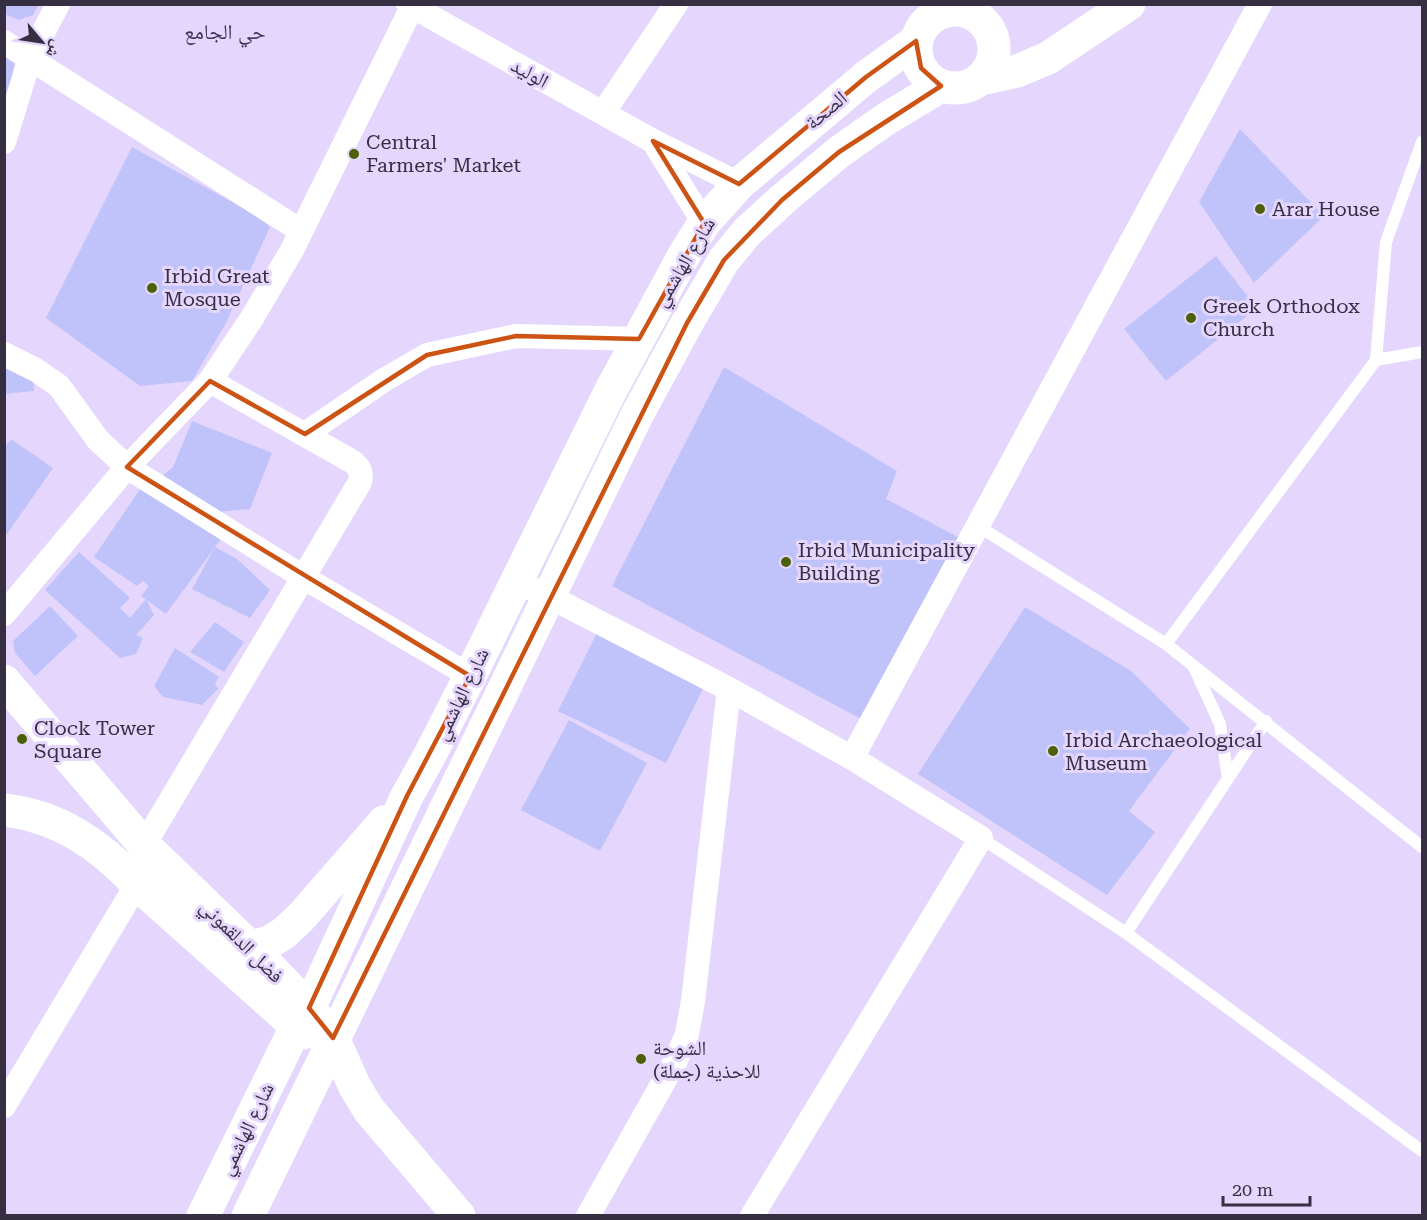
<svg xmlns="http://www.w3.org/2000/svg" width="1427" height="1220" viewBox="0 0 1427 1220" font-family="'Roboto Serif','Noto Naskh Arabic',serif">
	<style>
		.building { fill: #c0c3fa }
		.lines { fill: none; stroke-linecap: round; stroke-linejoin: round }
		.lane { stroke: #fff; stroke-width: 12 }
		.street { stroke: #fff; stroke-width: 24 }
		.secondary { stroke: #fff; stroke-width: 33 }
		.marked { fill: none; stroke: #cd5314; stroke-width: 4.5; stroke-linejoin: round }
		.poi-dot { fill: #4c6007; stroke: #e5d6fe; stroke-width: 2 }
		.labels { text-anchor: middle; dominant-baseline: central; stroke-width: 6; stroke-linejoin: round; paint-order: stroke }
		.street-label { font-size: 20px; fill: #362e41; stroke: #e5d6fe }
		.poi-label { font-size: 20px; fill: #362e41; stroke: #e5d6fe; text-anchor: start }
		.neighbourhood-label { font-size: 21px; fill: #423159; stroke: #e5d6fe }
	</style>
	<rect width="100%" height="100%" fill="#e5d6fe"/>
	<path class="building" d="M 4,4 L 39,4 L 33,15 L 19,20 L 4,14 Z
		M 4,51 L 15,60 L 6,111 L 4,110 Z
		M 1240,129 L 1324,216 L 1254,283 L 1199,202 Z
		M 132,147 L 254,214 L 270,227 L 226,323 L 192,381 L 140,386 L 46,318 Z
		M 1216,256 L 1257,308 L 1166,381 L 1124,329 Z
		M 4,364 L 33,378 L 34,391 L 4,394 Z
		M 724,367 L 897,471 L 886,499 L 960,538 L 861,719 L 612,586 Z
		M 192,421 L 272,453 L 250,509 L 215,512 L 160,478 L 173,467 Z
		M 11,439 L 53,468 L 7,534 L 4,532 L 4,448 Z
		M 142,486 L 221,539 L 166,614 L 141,596 L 149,586 L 143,581 L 137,586 L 94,557 Z
		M 215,547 L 237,559 L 270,590 L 250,618 L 192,589 Z
		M 79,552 L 130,598 L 120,608 L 130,618 L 146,599 L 154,615 L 136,635 L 143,638 L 136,654 L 120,658 L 45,590 Z
		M 50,606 L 78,636 L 35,676 L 15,653 L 13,641 Z
		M 1025,607 L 1131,671 L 1190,729 L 1129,811 L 1155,832 L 1107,895 L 918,774 Z
		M 215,622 L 244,642 L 224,672 L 190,652 Z
		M 597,633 L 703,689 L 666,763 L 558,711 Z
		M 175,648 L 219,677 L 215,683 L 218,689 L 202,705 L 163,697 L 154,686 Z
		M 569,720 L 647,763 L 600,851 L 521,810 Z"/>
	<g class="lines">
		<path class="lane" d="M 1376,360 L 1422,352
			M 978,526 L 1166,644 L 1422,847
			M 1166,644 L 1376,360 L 1386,242 L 1422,142
			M 1193,665 L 1220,724 L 1228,779
			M 981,838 L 1126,933 L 1422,1151
			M 1126,933 L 1266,721"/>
		<path class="street" d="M 408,4 L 653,141 L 739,184
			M 4,42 L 301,231
			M 603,113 L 676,4
			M 653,141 L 704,223
			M 4,142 L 30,58 L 58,4
			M 4,354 L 36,370 L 59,386 L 98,440 L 127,467 L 303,577 L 470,676
			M 305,434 L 384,380 L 427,355 L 516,336 L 639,339
			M 517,582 L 548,596 L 729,689 L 852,758 L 981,838 L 752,1216
			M 4,614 L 127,467 L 210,381 L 252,318 L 292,250 L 412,7
			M 852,758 L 1260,4
			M 144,845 L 360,482 C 362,472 360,468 353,462 L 210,381
			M 4,1106 L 137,884
			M 588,1216 L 676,1060 L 687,1034 L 693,1001 L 729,689"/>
		<path class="secondary" d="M916 49a39 39 0 1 1 78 0a39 39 0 1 1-78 0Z
			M 981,79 L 1017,71 L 1048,58 L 1129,4
			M 4,681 L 144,845 L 250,947 L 309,1008 L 333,1038 L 355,1087 L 369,1110 L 459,1216
			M 4,810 C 59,816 100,845 137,884 L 304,1033
			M 250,947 L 270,942 L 284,933 L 302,916 L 384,822
			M 203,1216 L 297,1025 L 309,1008 L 407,796 L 432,751 L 470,676 L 611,390 L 684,255 L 704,223 L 739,184 L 866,77 L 916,41
			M 248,1216 L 637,415 L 687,323 L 724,260 L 747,232 L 782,200 L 839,152 L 886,119 L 941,86"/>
	</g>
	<path class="marked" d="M 916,41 L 921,68 L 941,86 L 839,152 L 782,200 L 724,260 L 687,323 L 333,1038 L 309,1008 L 407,796 L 470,676 L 127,467 L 210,381 L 305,434 L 427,355 L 516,336 L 639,339 L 704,223 L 653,141 L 739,184 L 866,77 Z"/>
	<g class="poi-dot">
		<circle cx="354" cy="154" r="6"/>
		<circle cx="1260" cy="209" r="6"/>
		<circle cx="152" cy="288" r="6"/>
		<circle cx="1191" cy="318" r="6"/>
		<circle cx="786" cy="562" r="6"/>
		<circle cx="22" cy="739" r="6"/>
		<circle cx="1053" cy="751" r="6"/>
		<circle cx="641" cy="1059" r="6"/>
	</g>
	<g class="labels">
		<g class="street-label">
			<text transform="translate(530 73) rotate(29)">الوليد</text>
			<text transform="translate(826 110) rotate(-40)">الصحة</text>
			<text transform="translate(684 262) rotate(-59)">شارع الهاشمي</text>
			<text transform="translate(461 694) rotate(-64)">شارع الهاشمي</text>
			<text transform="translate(242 941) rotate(45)">فضل الدلقموني</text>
			<text transform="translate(246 1129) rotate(-64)">شارع الهاشمي</text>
		</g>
		<g class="poi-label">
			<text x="366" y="142">Central<tspan x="366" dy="23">Farmers' Market</tspan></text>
			<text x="1272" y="209">Arar House</text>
			<text x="164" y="276">Irbid Great<tspan x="164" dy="23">Mosque</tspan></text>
			<text x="1203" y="306">Greek Orthodox<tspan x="1203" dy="23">Church</tspan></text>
			<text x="798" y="550">Irbid Municipality<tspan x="798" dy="23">Building</tspan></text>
			<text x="34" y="728">Clock Tower<tspan x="34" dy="23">Square</tspan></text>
			<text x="1065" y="740">Irbid Archaeological<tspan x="1065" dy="23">Museum</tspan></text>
			<text x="653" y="1048">الشوحة<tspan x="653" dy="23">للاحذية (جملة)</tspan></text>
		</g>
		<g class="neighbourhood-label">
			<text x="225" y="32">حي الجامع</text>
		</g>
	</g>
	<rect width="1427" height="1220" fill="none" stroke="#362e41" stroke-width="12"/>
	<g transform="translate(42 42) rotate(119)" stroke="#e5d6fe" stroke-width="4.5" paint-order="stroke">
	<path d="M0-4.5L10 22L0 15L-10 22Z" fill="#362e41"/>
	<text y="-9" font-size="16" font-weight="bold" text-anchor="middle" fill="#362e41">ش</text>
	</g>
	<path d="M1223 1196v9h87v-9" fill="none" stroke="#362e41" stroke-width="3"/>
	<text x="1232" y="1196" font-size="18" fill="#362e41" stroke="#e5d6fe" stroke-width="4.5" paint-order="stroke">20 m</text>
</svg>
